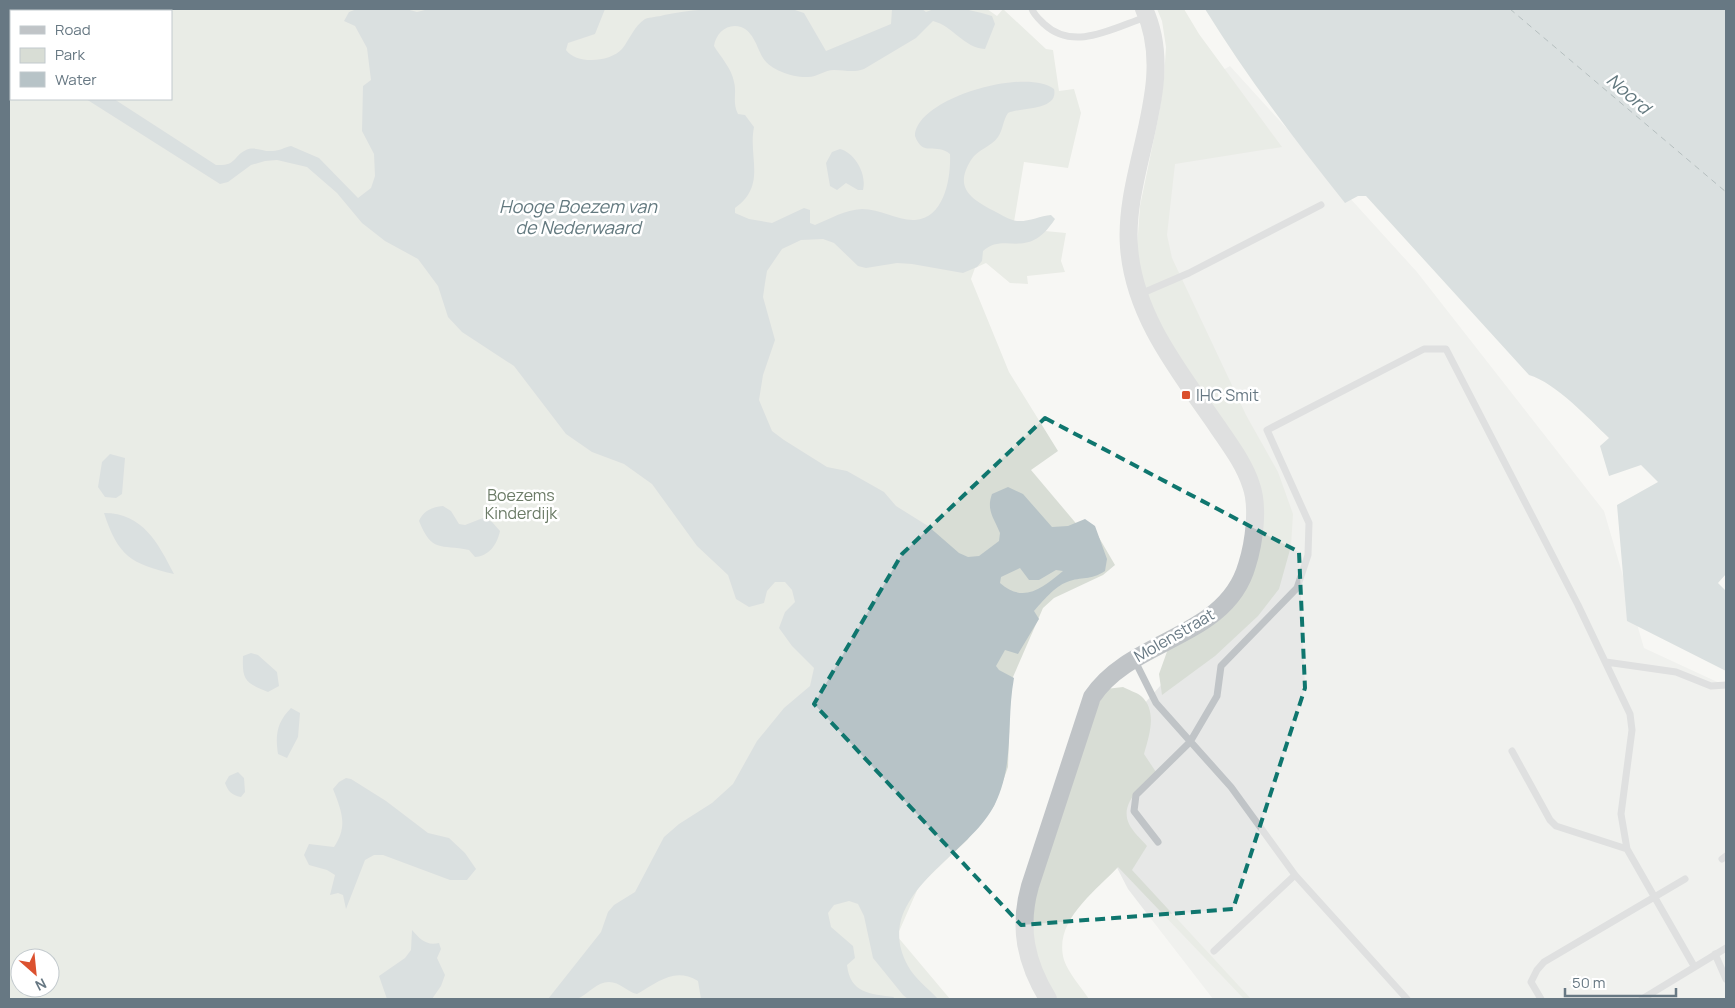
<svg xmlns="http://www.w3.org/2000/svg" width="1735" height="1008" viewBox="0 0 1735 1008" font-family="Manrope,sans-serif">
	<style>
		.built { fill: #e7e8e7 }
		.green { fill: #d8ddd5; fill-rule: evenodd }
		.water { fill: #b7c3c7; fill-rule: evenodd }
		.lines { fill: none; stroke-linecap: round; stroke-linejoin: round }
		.ferry { stroke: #63797f; stroke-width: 1; stroke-dasharray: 6 5; stroke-linecap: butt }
		.service { stroke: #c0c4c7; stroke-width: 7 }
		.tertiary { stroke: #c0c4c7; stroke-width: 18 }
		.marked { fill: none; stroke: #0f766e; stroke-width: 4; stroke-dasharray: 10 6; stroke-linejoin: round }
		.poi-dot { fill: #db512f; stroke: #fff; stroke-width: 2 }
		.labels { text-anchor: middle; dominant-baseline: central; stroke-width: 5; stroke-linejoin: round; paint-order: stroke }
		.poi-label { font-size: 16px; fill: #677883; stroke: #fff; text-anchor: start }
		.park-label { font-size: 16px; fill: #6b7b66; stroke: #fff }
		.street-label { font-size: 16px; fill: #677883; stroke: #fff }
		.water-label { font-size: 18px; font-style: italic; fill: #63797f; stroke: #fff }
	</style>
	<rect width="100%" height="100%" fill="#f7f7f4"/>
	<path class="built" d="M 1230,66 L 1417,272 L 1604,511 L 1644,648 L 1726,686 L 1726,999 L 1213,999 L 1128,889 L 1094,823 L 1128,722 L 1266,567 L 1259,484 L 1154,284 L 1173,98 Z"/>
	<path class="green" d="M 9,9 L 987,9 L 997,16 L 1003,9 L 1046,49 L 1053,50 L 1059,91 L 1074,89 L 1081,113 L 1068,168 L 1024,162 L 1013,228 L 1066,233 L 1061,261 L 1065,272 L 1027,276 L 1028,284 L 1010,283 L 986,263 L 975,268 L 971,279 L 1009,372 L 1058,451 L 1031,470 L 1085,534 L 1094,529 L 1115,565 L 1103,575 L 1054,598 L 1043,608 L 1013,677 L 1010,702 L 1008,767 L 994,806 L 967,840 L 919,886 L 897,936 L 950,999 L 9,999 ZM 11,11 L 171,11 L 171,99 L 11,99 ZM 20,958 L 50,958 L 50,988 L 20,988 Z
		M 1157,9 L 1184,9 L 1199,34 L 1282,147 L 1175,164 L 1167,235 L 1172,258 L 1246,415 L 1278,472 L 1293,514 L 1291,546 L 1279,589 L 1258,616 L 1215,656 L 1162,695 L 1159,674 L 1169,646 L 1214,620 L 1261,515 L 1203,396 L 1146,305 L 1137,248 L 1140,206 L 1159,114 L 1164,78 L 1166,47 L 1162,21 Z
		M 1123,687 C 1128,690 1136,692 1141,696 C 1158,711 1149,736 1144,754 L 1156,772 C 1143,785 1119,803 1129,824 C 1133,832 1141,839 1147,846 L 1132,870 L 1251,999 L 1244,999 L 1118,867 C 1095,892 1053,921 1064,960 C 1069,974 1081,987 1089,999 L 1052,999 L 1043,985 L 1029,921 L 1079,743 L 1106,689 Z"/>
	<path class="water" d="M 357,9 L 406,9 L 417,12 L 429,9 L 605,9 L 595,34 L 568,43 L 566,50 C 577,65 610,62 622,49 C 630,39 634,26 645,19 C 650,17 658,17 664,15 C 707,6 748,9 792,9 L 804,13 L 826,51 L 891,24 L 892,9 L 922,9 L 926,12 C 946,3 972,10 992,16 L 995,24 L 985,49 C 964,48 953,26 933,21 L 916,38 L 864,69 C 853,73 845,70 834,70 C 825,70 817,77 808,77 C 794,78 770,70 763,58 C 757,48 754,32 741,27 C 727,23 716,33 714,46 C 720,56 732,69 734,82 C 737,93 732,102 738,114 L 745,115 L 754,127 C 748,158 767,185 735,208 L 735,213 L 749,219 L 772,223 L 804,208 L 810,210 L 810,223 L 815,225 C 832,218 844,210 862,209 C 881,209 898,221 915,220 C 945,218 951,177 950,154 C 936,142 923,158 915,136 C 916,98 1027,67 1054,89 C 1059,111 1021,107 1008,113 C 1003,120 1003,130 998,137 C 991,147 978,149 971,160 C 953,189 972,199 996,212 C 1002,215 1009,220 1017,221 C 1028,222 1040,216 1051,215 L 1055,219 C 1027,262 1006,231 983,251 L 982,261 L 977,267 L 963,273 L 912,264 L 897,263 L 866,268 L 858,266 L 834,243 L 823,239 L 801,240 L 782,249 L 767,271 L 765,283 L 763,297 L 775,340 L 763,375 L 759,400 L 772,431 L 784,440 L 827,467 L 847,471 L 884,492 L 896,506 L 928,526 L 959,553 L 968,557 L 979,556 L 999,541 L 1000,533 C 994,518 986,510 992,494 L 1008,487 L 1023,494 L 1052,527 L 1068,526 L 1085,519 L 1095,526 L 1107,559 L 1105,571 C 1090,581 1082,576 1067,582 C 1055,586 1042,602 1034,611 L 1039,619 L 1018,654 L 1005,650 L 996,666 L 999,670 L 1014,678 C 1006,721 1015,763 995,804 C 970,856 869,896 908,966 C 915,979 928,988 938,999 L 908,999 L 903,995 L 873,958 L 864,916 L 858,904 L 849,901 L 834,905 L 828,913 L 831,927 L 853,946 L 855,958 L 847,965 C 850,993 870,994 894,997 L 893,999 L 701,999 L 698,981 C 674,967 659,982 637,994 C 627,992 620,982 609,982 C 597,982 589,993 579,998 C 572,1002 556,999 548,999 L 601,932 L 608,912 L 614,905 L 635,892 L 664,837 L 679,824 L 712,803 L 733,784 L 757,741 L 784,708 L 810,686 L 814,668 L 792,646 L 779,628 L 785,612 L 795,602 L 792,590 L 785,582 L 775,582 L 767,591 L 764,603 L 749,607 L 736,599 L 728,575 L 697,546 L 652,484 L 624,464 L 592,452 L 566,434 L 514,366 L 462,332 L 448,317 L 438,286 L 418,259 L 385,241 L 362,223 L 337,193 L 307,167 L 277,160 L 265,161 L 251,165 L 228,182 L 220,184 L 86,99 L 114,99 L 216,165 C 237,166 232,157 246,150 C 255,146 263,152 273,151 C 279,151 285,147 291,146 L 319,158 L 358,198 L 371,188 L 375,176 L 374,154 L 362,131 L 363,86 L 371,80 L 367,48 L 355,26 L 344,21 L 349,12 ZM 1020,568 L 1029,580 L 1039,580 L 1056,570 L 1063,571 C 1042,588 1024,604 1000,583 L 1001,577 Z
		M 1205,9 L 1726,9 L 1726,574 L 1718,583 L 1726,591 L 1726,671 L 1627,621 L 1617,505 L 1658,482 L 1641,465 L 1609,476 L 1600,446 L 1609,438 C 1588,418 1556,383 1529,375 L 1366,196 L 1358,196 L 1345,203 C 1295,140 1247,77 1205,9 Z
		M 840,149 C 855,153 867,174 863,190 L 858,190 L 846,183 L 837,190 L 830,186 L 826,163 L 832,152 Z
		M 110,454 L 125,458 L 122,494 L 116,498 L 105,497 L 98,487 L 102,462 Z
		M 443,506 L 451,511 L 459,524 L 465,525 L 483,518 L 492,522 L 500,531 C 497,545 489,556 475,557 L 469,550 C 440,544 432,553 419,521 C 423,511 432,507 443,506 Z
		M 104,513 C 143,513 158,543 174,574 C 131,564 118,556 104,513 Z
		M 251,653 L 258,655 L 277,672 L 279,686 L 268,692 C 245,683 242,680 243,656 Z
		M 291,708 L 300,713 L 298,737 L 287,758 L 278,754 C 275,735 277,722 291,708 Z
		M 238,772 L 244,778 L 245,792 L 241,797 C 231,795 228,791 225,783 L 229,776 Z
		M 346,778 L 351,779 L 386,801 L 428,833 L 449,838 L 465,853 L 476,869 L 467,880 L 450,880 L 383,855 L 374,855 L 365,860 L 346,909 L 343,895 L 338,893 L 330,895 L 335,875 L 327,870 L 309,865 L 304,855 L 309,844 L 334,847 C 348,826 342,812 333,789 L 339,782 Z
		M 412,930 C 420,939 426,946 439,943 L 441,949 L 437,958 L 445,975 L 441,986 L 432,999 L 387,999 L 379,976 L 405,958 L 411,950 Z"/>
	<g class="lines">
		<path class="ferry" d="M 1510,9 L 1726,192"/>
		<path class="service" d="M 1032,9 C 1034,15 1039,19 1044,24 C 1074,52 1113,28 1146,17
			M 1138,295 L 1189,273 L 1321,205
			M 1134,659 L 1156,703 L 1231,787 L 1295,875 L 1407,999
			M 1606,662 L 1676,672 L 1711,686 L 1726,685
			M 1512,751 L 1550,820 L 1556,826 L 1627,849 L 1694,966
			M 1158,842 L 1134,811 L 1136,795 L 1190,742 L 1217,696 L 1221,666 L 1297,588 L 1308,555 L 1309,523 L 1267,430 L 1424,349 L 1446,349 L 1578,605 L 1630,714 L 1632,730 L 1621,814 L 1627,849
			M 1722,859 L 1726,856
			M 1214,951 L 1295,875
			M 1715,954 L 1726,979
			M 1541,999 L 1531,982 L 1537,970 L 1544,962 L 1685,879
			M 1642,999 L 1726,948"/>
		<path class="tertiary" d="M 1048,999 C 1026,963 1018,928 1030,886 L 1092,697 C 1131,638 1226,639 1247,565 C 1254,543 1259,507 1251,485 C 1244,463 1229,444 1217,426 C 1179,371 1134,316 1129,247 C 1123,169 1179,84 1144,9"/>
	</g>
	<path d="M0 0H1735V1008H0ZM 1045,418 L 1299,552 L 1305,688 L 1233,909 L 1021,925 L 814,704 L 902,554 Z" fill="#f7f7f4" fill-opacity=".55" fill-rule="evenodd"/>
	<path class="marked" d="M 1045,418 L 1299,552 L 1305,688 L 1233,909 L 1021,925 L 814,704 L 902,554 Z"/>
	<rect class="poi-dot" x="1181" y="390" width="10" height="10" rx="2.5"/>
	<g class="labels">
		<g class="poi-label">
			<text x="1196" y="395">IHC Smit</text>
		</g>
		<g class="park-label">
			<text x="521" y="495">Boezems<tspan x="521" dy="18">Kinderdijk</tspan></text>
		</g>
		<g class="street-label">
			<text transform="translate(1174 635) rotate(-30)">Molenstraat</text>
		</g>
		<g class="water-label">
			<text transform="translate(1629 93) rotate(41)">Noord</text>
			<text x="578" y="206">Hooge Boezem van<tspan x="578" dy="21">de Nederwaard</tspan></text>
		</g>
	</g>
	<rect width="1735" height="1008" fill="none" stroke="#677883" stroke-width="20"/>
	<rect x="10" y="10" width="162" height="90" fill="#ffffff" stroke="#c2c9cd"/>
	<rect x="20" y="26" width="25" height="8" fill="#c0c4c7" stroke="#c2c9cd"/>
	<text x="55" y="35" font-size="15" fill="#677883">Road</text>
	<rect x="20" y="48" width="25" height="15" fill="#d8ddd5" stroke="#c2c9cd"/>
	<text x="55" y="60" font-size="15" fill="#677883">Park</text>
	<rect x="20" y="72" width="25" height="15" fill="#b7c3c7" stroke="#c2c9cd"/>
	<text x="55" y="85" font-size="15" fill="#677883">Water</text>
	<g transform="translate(35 973) rotate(153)"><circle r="24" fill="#ffffff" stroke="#c2c9cd"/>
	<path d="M0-4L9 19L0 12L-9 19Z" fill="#db512f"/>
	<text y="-8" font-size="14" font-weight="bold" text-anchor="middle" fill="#677883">N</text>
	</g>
	<path d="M1565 988v8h111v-8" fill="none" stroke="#677883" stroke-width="2.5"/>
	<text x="1572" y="988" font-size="15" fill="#677883" stroke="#ffffff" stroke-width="4" paint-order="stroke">50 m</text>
</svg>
